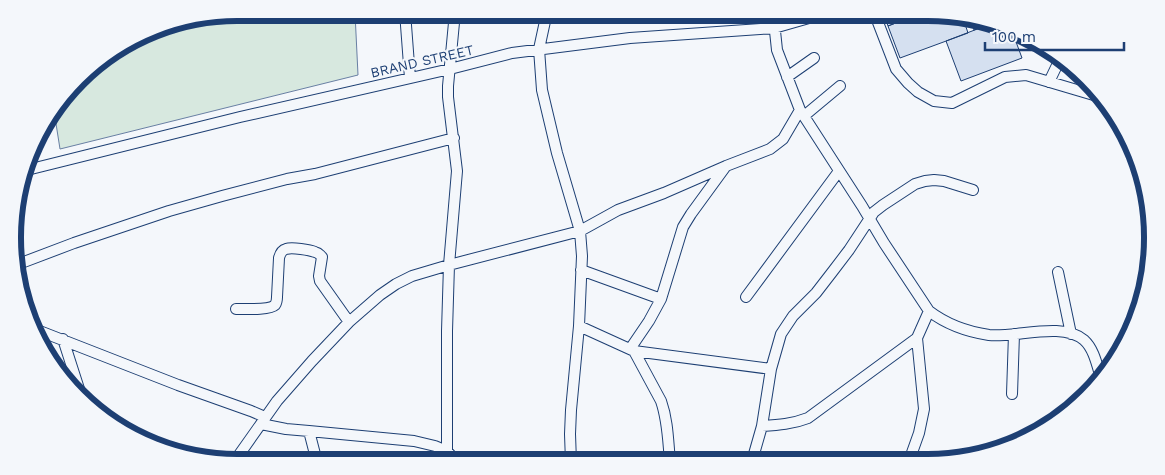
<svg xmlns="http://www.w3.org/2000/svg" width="1165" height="475" viewBox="0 0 1165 475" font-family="'Work Sans',sans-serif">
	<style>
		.green { fill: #d7e8df; stroke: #687fa3 }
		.building { fill: #d5e0f0; stroke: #1d3f73 }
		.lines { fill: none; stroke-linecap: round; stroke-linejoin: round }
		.minor-casing { stroke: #1d3f73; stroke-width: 12 }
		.minor { stroke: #f4f7fb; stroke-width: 10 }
		.labels { text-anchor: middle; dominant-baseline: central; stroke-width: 4; stroke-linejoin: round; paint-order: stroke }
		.street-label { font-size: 14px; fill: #1d3f73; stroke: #f4f7fb }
		.rim { fill: none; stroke: #1d3f73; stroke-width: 6 }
	</style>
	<rect width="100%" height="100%" fill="#f4f7fb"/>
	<path class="green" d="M 238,12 L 355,13 L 358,75 L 60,149 L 54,111 L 89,68 L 165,25 Z"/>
	<path class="building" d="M 892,12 L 924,12 L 888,26 L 884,15 Z
		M 924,12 L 963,18 L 968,33 L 900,58 L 888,26 Z
		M 970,20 L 972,20 L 993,23 L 974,30 Z
		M 993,23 L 1000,24 L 1012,31 L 1022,58 L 961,81 L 946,41 Z
		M 1074,67 L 1077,70 L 1075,75 L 1071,73 Z"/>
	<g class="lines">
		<defs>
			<path id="minor" d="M 405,12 L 410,78
				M 547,12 L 539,49 L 542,90 L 557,153 L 580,231 L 582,256 L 579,326 L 571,410 L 570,434 L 571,462
				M 773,12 L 777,50 L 800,110 L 862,206 L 884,243 L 929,311 C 946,324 969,332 989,335 C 1016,338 1062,321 1084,340 C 1094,349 1097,365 1101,378
				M 874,12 L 896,69 L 908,83 L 918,92 L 934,101 L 952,103 L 1005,77 L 1026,75 L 1097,96
				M 787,77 L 814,58
				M 1049,82 L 1060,59
				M 804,116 L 840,86
				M 27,170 L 240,117 L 450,69 L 512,53 L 630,38 L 774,28 L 830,12
				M 16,265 L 74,243 L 169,211 L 222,196 L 287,179 L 315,174 L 454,138
				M 581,270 L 661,299
				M 1058,272 L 1071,334
				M 746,297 L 839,171
				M 236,309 C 245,309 270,310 275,305 C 277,302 277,300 277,297 L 279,258 C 280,254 282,250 286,249 C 292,247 310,250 315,252 C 319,253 319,254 322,257 L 319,276 L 320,281 L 349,322
				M 579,326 L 634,351 L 771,369
				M 37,330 L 178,385 L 251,411 L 265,417
				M 63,339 L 81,395
				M 630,349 L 649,321 L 661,299 L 683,227 L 691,214 L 726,166
				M 634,351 L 661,401 C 668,421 668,441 670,461
				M 1012,394 L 1014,334
				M 261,424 L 286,429 L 309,431 L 414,441 L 435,446 L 447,451 L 457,462
				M 762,426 L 771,369 L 781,334 L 793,316 L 816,293 L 833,271 L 849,250 L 874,212 L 883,205 L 915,184 L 925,181 L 934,180 L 944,181 L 973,190
				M 309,431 L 317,462
				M 447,451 L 447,331 L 449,265 L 457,171 L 448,97 L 448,86 L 455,12
				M 752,461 L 762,426 C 778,425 793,424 808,418 L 917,338
				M 909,461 L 919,433 L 924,409 L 917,338 L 929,311
				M 234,462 L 277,401 L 312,361 L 349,322 L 380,295 L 396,284 L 412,276 L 449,265 L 580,231 L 618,210 L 664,193 L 726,166 L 770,149 L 783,139 L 800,110"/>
		</defs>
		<use href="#minor" class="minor-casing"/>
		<use href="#minor" class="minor"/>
	</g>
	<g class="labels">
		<g class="street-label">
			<text transform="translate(422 61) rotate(-13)">BRAND STREET</text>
		</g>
	</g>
	<path d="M0 0H1165V475H0ZM237 21H928A216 216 0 0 1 1144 237V238A216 216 0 0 1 928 454H237A216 216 0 0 1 21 238V237A216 216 0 0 1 237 21Z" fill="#f4f7fb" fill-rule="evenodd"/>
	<path class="rim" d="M237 21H928A216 216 0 0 1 1144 237V238A216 216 0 0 1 928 454H237A216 216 0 0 1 21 238V237A216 216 0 0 1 237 21Z"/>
	<path d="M985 42v8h139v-8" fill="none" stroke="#1d3f73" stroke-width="2.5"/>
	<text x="992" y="42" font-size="15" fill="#1d3f73" stroke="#f4f7fb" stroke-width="4" paint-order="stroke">100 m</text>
</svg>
